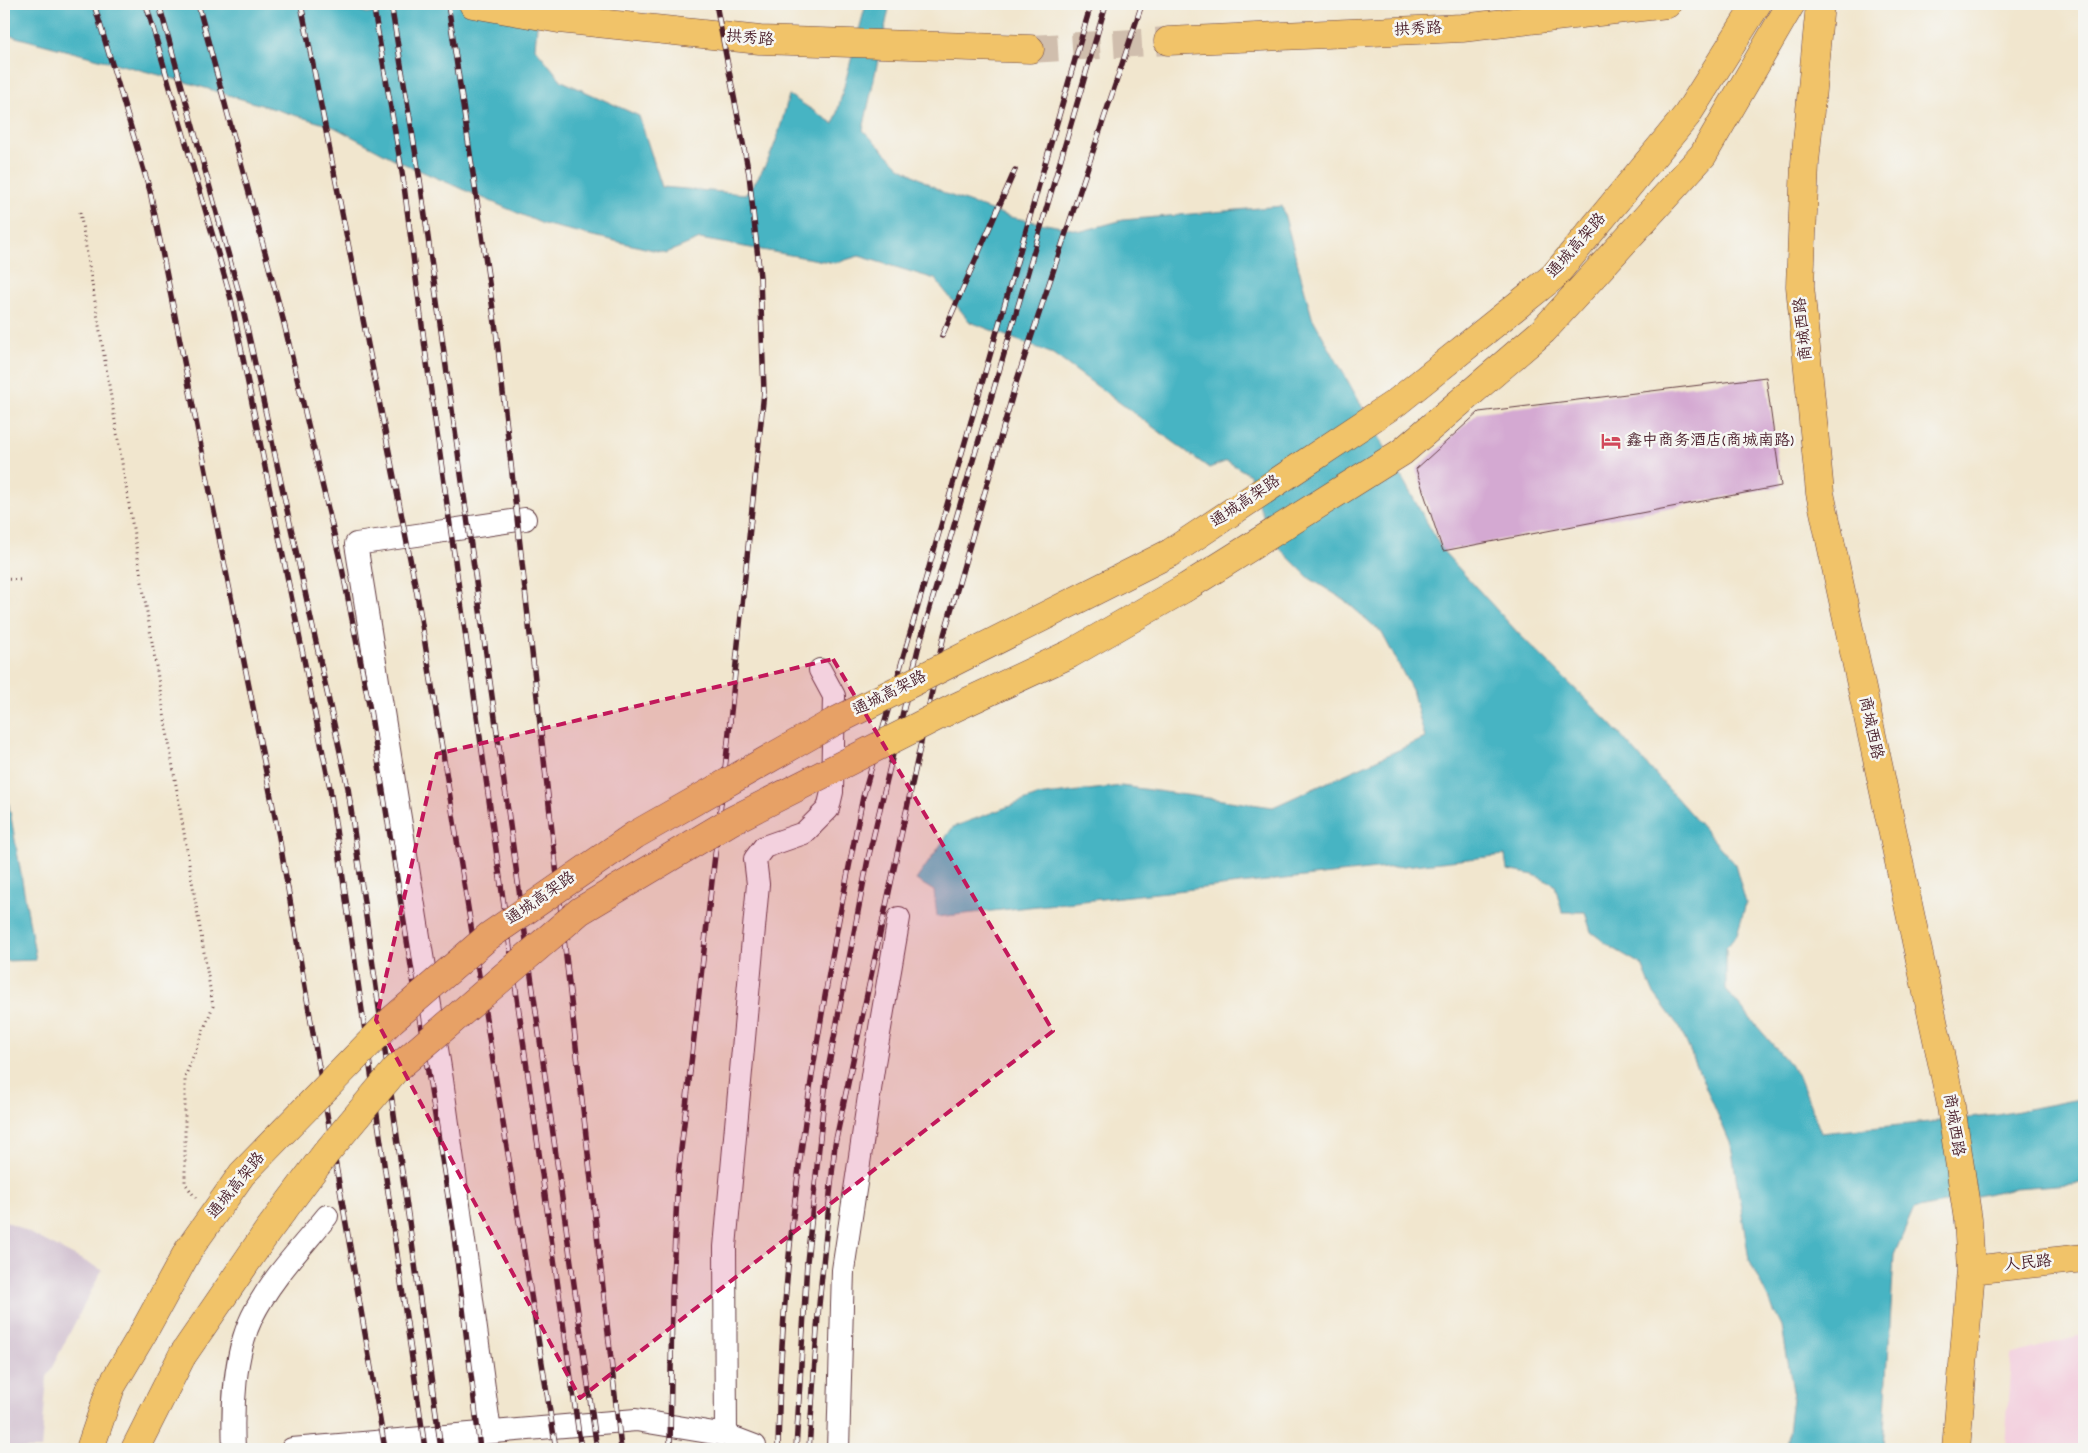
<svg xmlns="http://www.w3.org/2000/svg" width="2088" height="1453" viewBox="0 0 2088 1453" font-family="Dekko,'LXGW WenKai TC',sans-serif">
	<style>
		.built { fill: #f3cfde }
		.industrial { fill: #cfbdce }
		.water { fill: #47b4c3; stroke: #486a77 }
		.building { fill: #d4a9d2 }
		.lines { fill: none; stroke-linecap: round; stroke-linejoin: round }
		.major-tunnel { stroke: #d0bead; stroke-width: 28; stroke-dasharray: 28 14; stroke-linecap: butt }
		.minor-casing { stroke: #633d43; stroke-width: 24 }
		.major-casing { stroke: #633d43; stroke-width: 29 }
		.highway-casing { stroke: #633d43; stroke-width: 29 }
		.path { stroke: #633d43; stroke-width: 3; stroke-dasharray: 1 4; stroke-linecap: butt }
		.minor { stroke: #fff; stroke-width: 22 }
		.major { stroke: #f1c369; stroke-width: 28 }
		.highway { stroke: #f1c369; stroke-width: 28 }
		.rail-casing { stroke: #4a1f2b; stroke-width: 5.5 }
		.rail { stroke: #f6f6f2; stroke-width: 4; stroke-dasharray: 11; stroke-linecap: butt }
		.highway-bridge-casing { stroke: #633d43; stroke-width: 29; stroke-linecap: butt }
		.highway-bridge { stroke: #f1c369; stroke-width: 28 }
		.marked { fill: #c2185b; fill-opacity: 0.2; stroke: #c2185b; stroke-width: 4; stroke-dasharray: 10 6; stroke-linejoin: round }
		.labels { text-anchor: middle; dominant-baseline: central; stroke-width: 5; stroke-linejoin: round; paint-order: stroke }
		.street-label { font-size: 16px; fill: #4a1f2b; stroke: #f6f6f2 }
		.poi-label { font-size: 16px; fill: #4a1f2b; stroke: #f6f6f2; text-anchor: start }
	</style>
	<rect width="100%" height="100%" fill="#f6f6f2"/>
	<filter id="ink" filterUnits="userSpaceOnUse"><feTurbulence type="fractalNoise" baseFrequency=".02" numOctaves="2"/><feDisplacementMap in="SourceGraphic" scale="10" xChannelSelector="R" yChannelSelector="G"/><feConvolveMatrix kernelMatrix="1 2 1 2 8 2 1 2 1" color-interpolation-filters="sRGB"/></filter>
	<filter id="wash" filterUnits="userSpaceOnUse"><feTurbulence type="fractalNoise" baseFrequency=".0096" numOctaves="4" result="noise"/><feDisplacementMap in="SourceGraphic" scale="20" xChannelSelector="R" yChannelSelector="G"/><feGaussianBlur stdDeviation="1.12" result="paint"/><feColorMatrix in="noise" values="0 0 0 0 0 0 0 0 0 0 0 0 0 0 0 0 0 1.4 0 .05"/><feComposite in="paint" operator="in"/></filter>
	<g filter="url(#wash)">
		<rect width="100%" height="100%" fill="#f1e6ce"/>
		<path class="built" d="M 2084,1334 L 2084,1449 L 2005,1449 L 2011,1355 Z"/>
		<path class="industrial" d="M 4,1220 L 102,1270 L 47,1377 L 41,1449 L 4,1449 Z"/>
		<path class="water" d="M 4,4 L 338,4 L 370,14 L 383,4 L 539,4 L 535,48 L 562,81 L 639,116 L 662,187 L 746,194 C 773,160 778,136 789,95 L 834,124 L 866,4 L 890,4 L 863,130 L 900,167 L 946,194 L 1010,217 L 1082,231 L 1123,220 L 1282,206 L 1312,317 L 1443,551 L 1518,633 L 1610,723 L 1735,864 L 1746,903 L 1737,935 L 1726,948 L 1726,990 L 1798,1074 L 1821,1133 L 1998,1115 L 2084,1098 L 2084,1183 L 2015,1188 L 1914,1209 L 1894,1255 L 1883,1449 L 1786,1449 L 1793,1391 L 1782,1327 L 1749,1260 L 1731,1145 L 1680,1028 L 1653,992 L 1642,965 L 1611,947 L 1591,932 L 1585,912 L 1562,912 L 1555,885 L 1534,875 L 1507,870 L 1505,855 L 937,917 L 934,891 L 916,880 L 953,827 L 1037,796 L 1121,786 L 1273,807 L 1425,738 L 1412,690 L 1382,633 L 1343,599 L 1309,578 L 1275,544 L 1255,496 L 1250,475 L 1227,461 L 1209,468 L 1053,354 L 970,322 L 935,279 L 859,256 L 835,263 L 700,239 L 666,253 L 543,224 L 400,162 L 334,127 L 182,81 L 12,36 L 4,36 Z
			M 4,777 L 36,960 L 4,961 Z"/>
		<g id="blocks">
			<path class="building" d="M 1766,377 L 1781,486 L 1443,551 L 1416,469 L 1479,412 Z"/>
		</g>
	</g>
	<g filter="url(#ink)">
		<use href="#blocks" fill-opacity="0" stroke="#633d43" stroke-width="1"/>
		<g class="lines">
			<path class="major-tunnel" d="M 1030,49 L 1168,41"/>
			<defs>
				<path id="minor" d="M 490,1432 L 442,1080 L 356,544 L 525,519
					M 726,1435 L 725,1247 L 758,884 L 755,859 L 764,847 L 804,833 L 828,809 L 832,792 L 834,696 L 820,670
					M 234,1449 C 232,1409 234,1354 252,1317 C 270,1280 301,1248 327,1216
					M 292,1449 L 636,1420 L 726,1435 L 755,1446
					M 838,1449 L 843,1270 L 874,1063 L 899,918"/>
				<path id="major" d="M 473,4 L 559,19 L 760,40 L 1030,49
					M 1820,4 L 1805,163 L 1800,286 L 1820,493 L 1950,1100 L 1968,1220 L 1971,1270 L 1956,1449
					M 1168,41 L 1462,28 L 1667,4
					M 1971,1270 L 2084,1258"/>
				<path id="highway" d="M 1170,553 L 1397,402 L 1554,276 L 1687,115 L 1757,4
					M 1185,588 L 1402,452 L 1543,331 L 1703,155 L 1791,4
					M 90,1449 L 111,1387 L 143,1333
					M 135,1449 L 182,1356"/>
			</defs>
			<use href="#minor" class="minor-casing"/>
			<use href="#major" class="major-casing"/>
			<use href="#highway" class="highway-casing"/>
			<path class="path" d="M 80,212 L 213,1006 L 185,1077 L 185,1183 L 197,1200
				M 4,579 L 22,580"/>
			<use href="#minor" class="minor"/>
			<use href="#major" class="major"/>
			<use href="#highway" class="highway"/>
			<defs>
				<path id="rail" d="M 94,4 L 150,191 L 279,837 L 385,1449
					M 146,4 L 231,299 L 330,788 L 425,1449
					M 159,4 L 241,300 L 348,788 L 441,1449
					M 198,4 L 283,319 L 342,568 L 370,710 L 454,1234 L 480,1449
					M 301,4 L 417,594 L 556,1449
					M 373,4 L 403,178 L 426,356 L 581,1449
					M 391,4 L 420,180 L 597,1449
					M 448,4 L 496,330 L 621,1449
					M 942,336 L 1015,170
					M 670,1449 L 672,1296 L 678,1176 L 727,751 L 764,392 L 760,277 L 749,174 L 716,4
					M 778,1449 C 781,1229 819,1012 863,797 L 1091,4
					M 796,1449 L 807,1262 L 826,1080 L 868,859 L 918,649 L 1106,4
					M 809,1449 L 818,1315 L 835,1144 L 944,635 L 1016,383 L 1142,4"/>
			</defs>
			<use href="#rail" class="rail-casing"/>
			<use href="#rail" class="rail"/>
			<defs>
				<path id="highway-bridge" d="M 143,1333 L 189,1249 L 242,1174 L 392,1020 L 489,936 L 635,835 L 832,723 L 1170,553
					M 182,1356 L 267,1232 L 326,1153 L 396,1069 L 580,911 L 731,821 L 954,708 L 1070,654 L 1185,588"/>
			</defs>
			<use href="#highway-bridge" class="highway-bridge-casing"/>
			<use href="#highway-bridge" class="highway-bridge"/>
		</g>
	</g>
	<path class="marked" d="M 833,659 L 1053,1031 L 580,1398 L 376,1020 L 437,754 Z"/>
	<defs>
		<symbol id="hotel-bare" viewBox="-9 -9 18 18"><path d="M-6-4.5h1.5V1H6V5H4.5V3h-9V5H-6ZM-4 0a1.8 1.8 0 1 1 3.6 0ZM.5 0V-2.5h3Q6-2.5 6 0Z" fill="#d1495b" stroke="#f6f6f2" stroke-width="2.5" paint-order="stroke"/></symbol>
	</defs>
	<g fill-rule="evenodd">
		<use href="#hotel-bare" x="1597" y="427" width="28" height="28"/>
	</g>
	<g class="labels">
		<g class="street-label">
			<text transform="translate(1418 30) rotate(-3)">拱秀路</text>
			<text transform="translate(750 39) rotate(5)">拱秀路</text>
			<text transform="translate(1577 246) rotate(-49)">通城高架路</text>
			<text transform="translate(1804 329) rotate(-96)">商城西路</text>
			<text transform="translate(1246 502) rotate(-34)">通城高架路</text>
			<text transform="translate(890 694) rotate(-27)">通城高架路</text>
			<text transform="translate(1870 728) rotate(78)">商城西路</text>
			<text transform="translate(541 899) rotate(-35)">通城高架路</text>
			<text transform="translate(1953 1125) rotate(81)">商城西路</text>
			<text transform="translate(237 1186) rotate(-51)">通城高架路</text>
			<text transform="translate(2028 1264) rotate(-6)">人民路</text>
		</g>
		<g class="poi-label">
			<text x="1626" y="441">鑫中商务酒店(商城南路)</text>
		</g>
	</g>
	<rect width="2088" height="1453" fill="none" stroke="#f6f6f2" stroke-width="20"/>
</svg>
